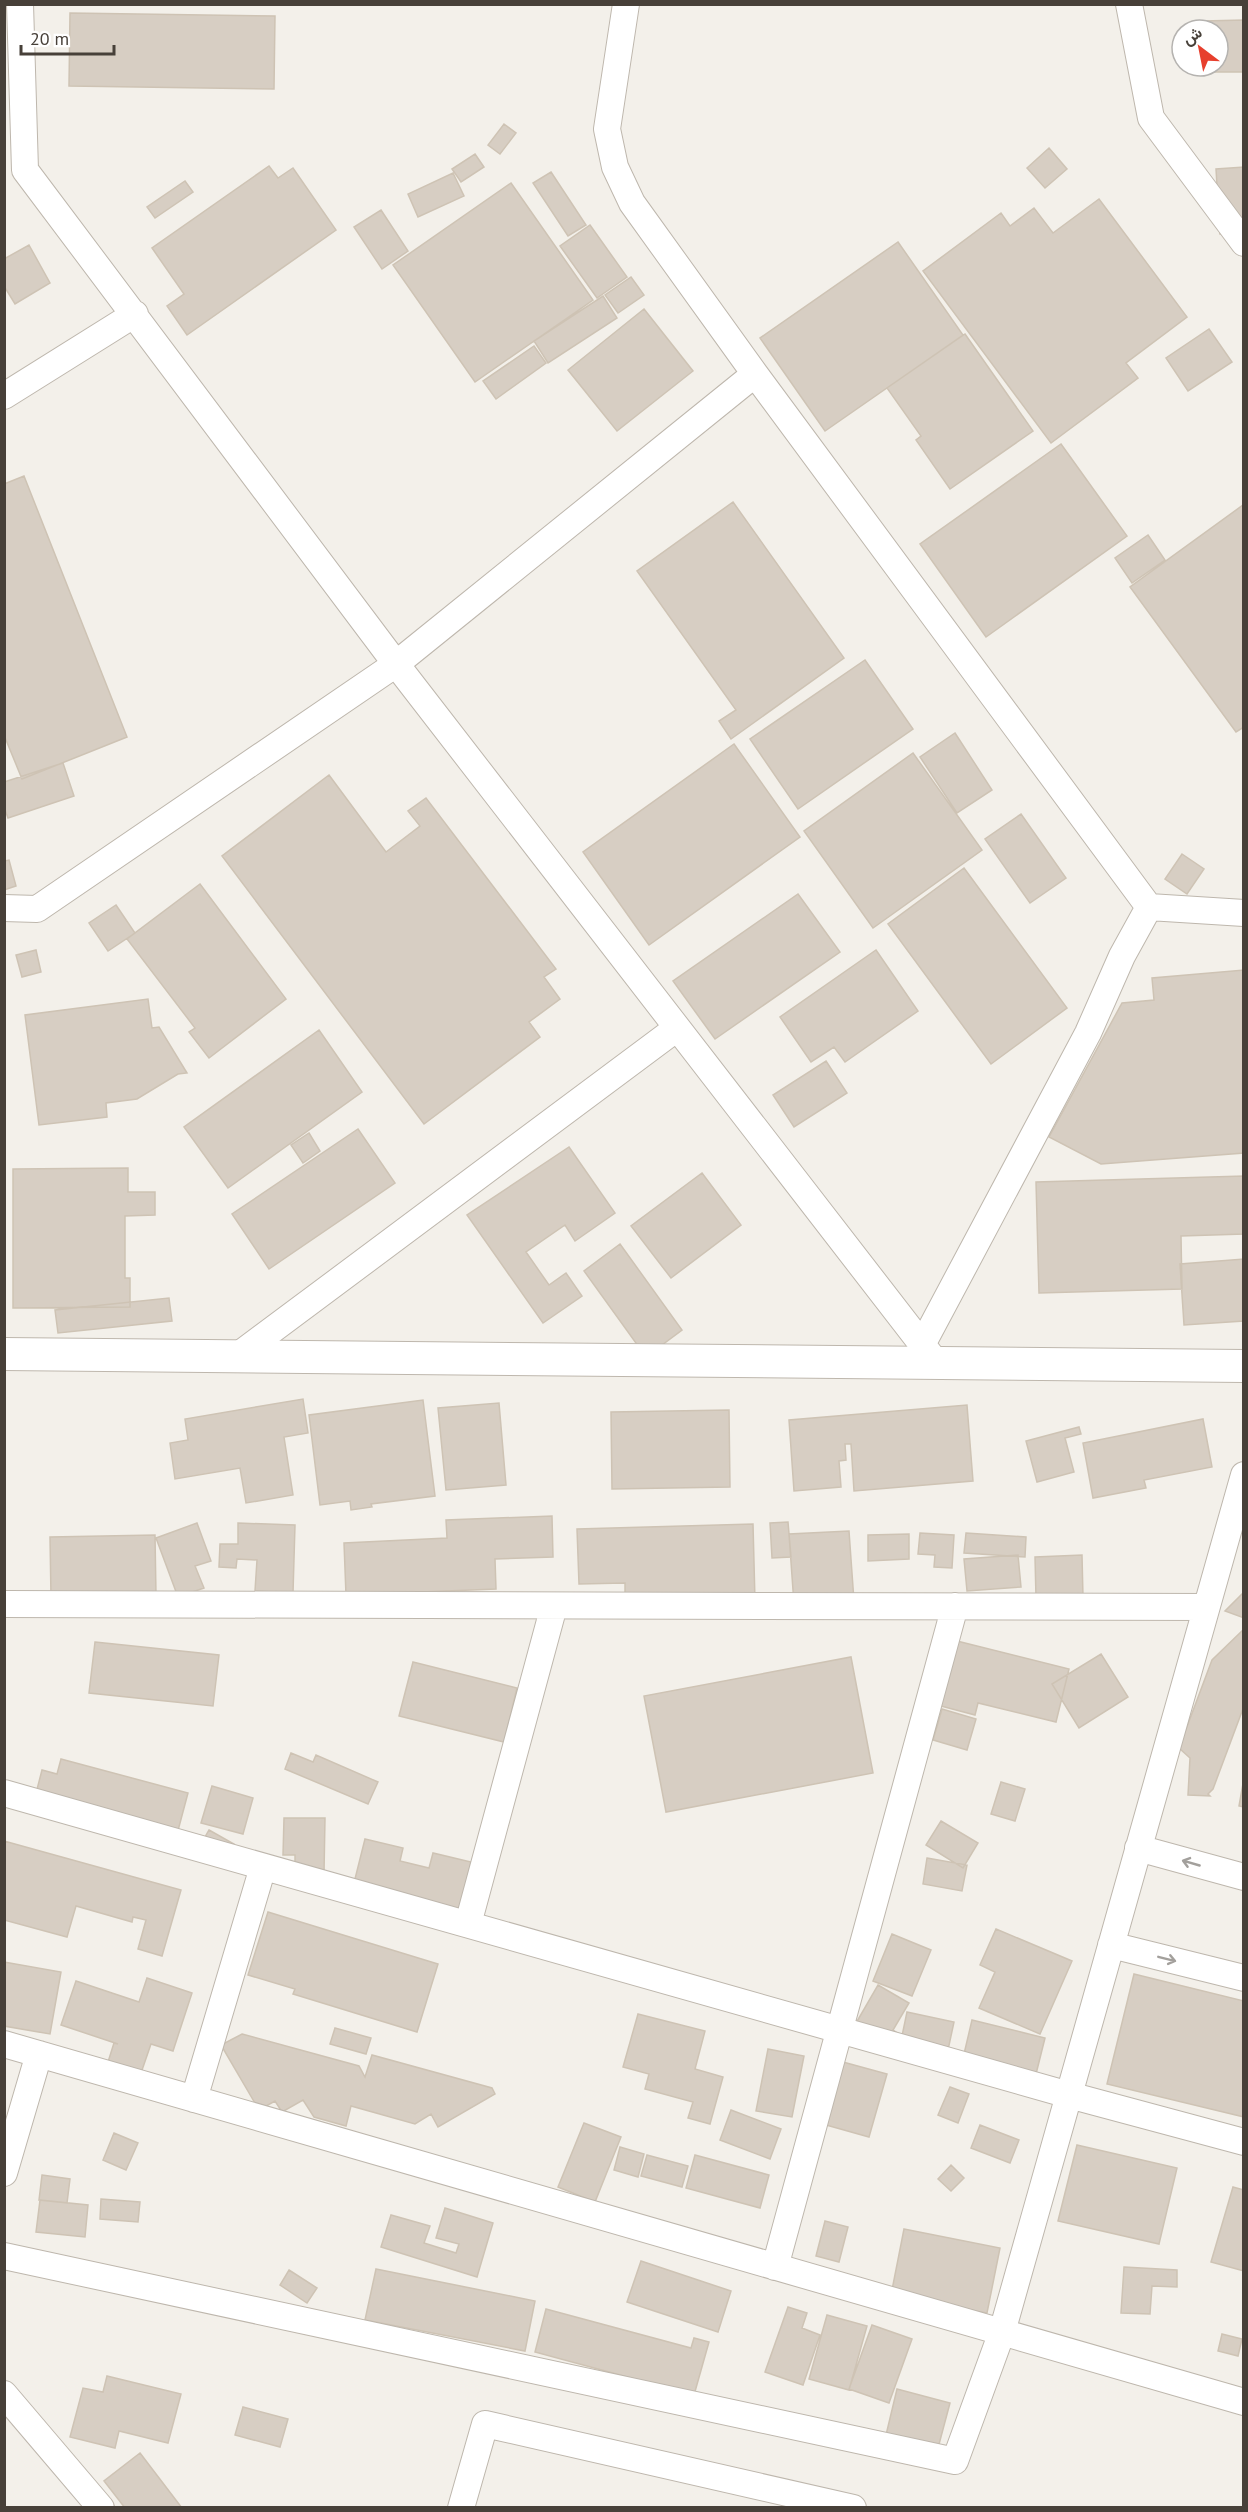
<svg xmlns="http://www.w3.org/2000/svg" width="1248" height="2512" viewBox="0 0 1248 2512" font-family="'PT Sans',Vazirmatn,sans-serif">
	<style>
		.building { fill: #d7cec3; stroke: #cec3b4; stroke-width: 1.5 }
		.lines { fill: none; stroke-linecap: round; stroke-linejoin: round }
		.minor-casing { stroke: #beb7ad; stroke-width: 28 }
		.tertiary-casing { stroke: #beb7ad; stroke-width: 34 }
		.minor { stroke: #fff; stroke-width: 26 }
		.tertiary { stroke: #fff; stroke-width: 32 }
		.oneway { stroke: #a3a09c }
	</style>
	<rect width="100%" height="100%" fill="#f3f0ea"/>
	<path class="building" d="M 70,13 L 275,16 L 274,89 L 69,86 Z
		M 1244,20 L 1244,72 L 1204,72 L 1204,66 L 1218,66 L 1218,30 L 1203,30 L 1203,21 Z
		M 504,124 L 516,133 L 500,154 L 488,145 Z
		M 1049,148 L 1067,169 L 1045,188 L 1027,168 Z
		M 475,154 L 484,167 L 461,182 L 452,169 Z
		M 269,166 L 278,178 L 293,168 L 336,230 L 187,335 L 167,306 L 184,294 L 152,248 Z
		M 1244,167 L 1244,233 L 1220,234 L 1216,169 Z
		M 551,172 L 586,225 L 568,236 L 533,183 Z
		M 453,173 L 464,196 L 418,217 L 408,194 Z
		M 185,181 L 193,192 L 155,218 L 147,207 Z
		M 511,183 L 593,300 L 475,382 L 393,265 Z
		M 1099,199 L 1187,317 L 1126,363 L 1138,378 L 1051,443 L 923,271 L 1001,213 L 1010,226 L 1034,208 L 1053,233 Z
		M 381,210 L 408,251 L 382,269 L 354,227 Z
		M 590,225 L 627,277 L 597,298 L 560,246 Z
		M 898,242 L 963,335 L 825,431 L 760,338 Z
		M 29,245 L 50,283 L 15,304 L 4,286 L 4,259 Z
		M 631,277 L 644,295 L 618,313 L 605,295 Z
		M 603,296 L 617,318 L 548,363 L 534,341 Z
		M 644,309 L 693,371 L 617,431 L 568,370 Z
		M 1209,329 L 1232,362 L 1188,391 L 1166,358 Z
		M 965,334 L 1033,431 L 950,489 L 916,440 L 921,436 L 887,388 Z
		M 534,346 L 546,363 L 496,399 L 483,381 Z
		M 1061,444 L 1127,536 L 986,637 L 920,544 Z
		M 24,476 L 127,737 L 22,779 L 4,735 L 4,484 Z
		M 733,502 L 844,658 L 731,739 L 719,721 L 736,710 L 637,571 Z
		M 1243,505 L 1244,727 L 1236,732 L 1130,587 Z
		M 1148,535 L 1165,560 L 1132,583 L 1115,558 Z
		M 865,660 L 913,729 L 798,809 L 750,739 Z
		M 955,733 L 992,790 L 957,813 L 920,757 Z
		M 734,744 L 800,837 L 649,945 L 583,852 Z
		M 913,753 L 982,850 L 873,928 L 804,831 Z
		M 63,763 L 74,796 L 8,818 L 4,807 L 4,782 Z
		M 329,775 L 386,852 L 420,826 L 408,811 L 426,798 L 556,969 L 544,977 L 560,999 L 529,1022 L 540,1037 L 424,1124 L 222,856 Z
		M 1021,814 L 1066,878 L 1030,903 L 985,839 Z
		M 1182,854 L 1204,869 L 1187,894 L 1165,879 Z
		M 9,860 L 16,886 L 4,890 L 4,861 Z
		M 964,868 L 1067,1008 L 991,1064 L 888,924 Z
		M 200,884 L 286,999 L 209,1058 L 189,1032 L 195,1028 L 127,939 Z
		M 798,894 L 840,952 L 715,1039 L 673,981 Z
		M 116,905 L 135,933 L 108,951 L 89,923 Z
		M 36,950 L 41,972 L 22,977 L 16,955 Z
		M 876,950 L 918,1011 L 845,1062 L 834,1047 L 811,1062 L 780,1017 Z
		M 1244,970 L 1244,1153 L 1101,1164 L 1049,1137 L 1122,1003 L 1154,1000 L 1152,978 Z
		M 148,999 L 152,1028 L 159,1027 L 187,1073 L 178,1074 L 137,1099 L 106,1103 L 107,1117 L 39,1125 L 25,1015 Z
		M 319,1030 L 362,1092 L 228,1188 L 184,1127 Z
		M 826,1061 L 847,1093 L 794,1127 L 773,1095 Z
		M 358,1129 L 395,1183 L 269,1269 L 232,1214 Z
		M 309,1133 L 320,1151 L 303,1163 L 291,1145 Z
		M 569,1147 L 615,1213 L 575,1241 L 565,1225 L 526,1252 L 549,1285 L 566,1273 L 582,1296 L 543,1323 L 467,1215 Z
		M 128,1168 L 128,1192 L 155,1192 L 155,1215 L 125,1216 L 125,1278 L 130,1278 L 130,1307 L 13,1308 L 13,1169 Z
		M 702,1173 L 741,1225 L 671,1278 L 631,1226 Z
		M 1244,1176 L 1244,1234 L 1181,1236 L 1182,1289 L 1039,1293 L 1036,1182 Z
		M 620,1244 L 682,1330 L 646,1357 L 584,1271 Z
		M 1244,1259 L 1244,1321 L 1184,1325 L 1180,1264 Z
		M 169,1298 L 172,1321 L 58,1333 L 55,1310 Z
		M 303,1399 L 308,1433 L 284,1437 L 293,1495 L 246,1503 L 240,1468 L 175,1479 L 170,1443 L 188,1440 L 185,1419 Z
		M 423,1400 L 435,1496 L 371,1504 L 372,1507 L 351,1510 L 350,1501 L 320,1505 L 309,1415 Z
		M 499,1403 L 506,1485 L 446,1490 L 438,1408 Z
		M 967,1405 L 973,1481 L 854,1491 L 851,1444 L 845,1444 L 846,1460 L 839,1461 L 841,1487 L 794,1491 L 789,1420 Z
		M 729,1410 L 730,1487 L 612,1489 L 611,1412 Z
		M 1203,1419 L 1212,1467 L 1144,1480 L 1146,1488 L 1093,1498 L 1083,1443 Z
		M 1079,1427 L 1081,1434 L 1065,1438 L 1074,1472 L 1037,1482 L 1026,1441 Z
		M 552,1516 L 553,1557 L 495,1559 L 496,1589 L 346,1595 L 344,1543 L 447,1538 L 446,1520 Z
		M 788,1522 L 791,1557 L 772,1558 L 770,1523 Z
		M 197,1523 L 211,1561 L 195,1566 L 204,1588 L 178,1597 L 156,1538 Z
		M 238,1523 L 295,1525 L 293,1593 L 255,1591 L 257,1560 L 237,1559 L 236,1568 L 219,1567 L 220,1544 L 238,1544 Z
		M 753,1524 L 755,1601 L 625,1604 L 625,1583 L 579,1584 L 577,1529 Z
		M 849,1531 L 854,1601 L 794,1604 L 789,1534 Z
		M 920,1533 L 954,1535 L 952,1568 L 934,1567 L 935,1555 L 918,1554 Z
		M 966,1533 L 1026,1537 L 1025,1557 L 964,1553 Z
		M 909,1534 L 909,1559 L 868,1561 L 868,1535 Z
		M 155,1535 L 156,1595 L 51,1597 L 50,1537 Z
		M 1018,1555 L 1021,1587 L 967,1591 L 964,1559 Z
		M 1082,1555 L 1083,1597 L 1036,1598 L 1035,1557 Z
		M 1243,1593 L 1244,1618 L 1225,1611 Z
		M 1244,1629 L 1244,1706 L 1213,1789 L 1208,1794 L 1210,1796 L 1188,1795 L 1190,1758 L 1179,1748 L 1212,1660 Z
		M 953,1640 L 1069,1669 L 1056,1722 L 978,1703 L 975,1715 L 937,1705 Z
		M 95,1642 L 219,1655 L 213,1706 L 89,1693 Z
		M 1101,1654 L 1128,1697 L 1079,1728 L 1052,1684 Z
		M 851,1657 L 873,1773 L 666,1812 L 644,1696 Z
		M 413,1662 L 517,1688 L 504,1742 L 399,1716 Z
		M 942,1709 L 976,1719 L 967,1750 L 933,1740 Z
		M 291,1753 L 313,1762 L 316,1755 L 378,1782 L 368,1804 L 285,1769 Z
		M 61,1759 L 188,1793 L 176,1838 L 34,1801 L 42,1770 L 57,1774 Z
		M 1244,1778 L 1244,1807 L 1239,1806 Z
		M 1001,1782 L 1025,1789 L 1015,1821 L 991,1814 Z
		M 212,1786 L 253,1798 L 243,1834 L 201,1823 Z
		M 284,1818 L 325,1818 L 324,1874 L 295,1874 L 295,1855 L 283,1855 Z
		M 941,1821 L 978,1843 L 963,1868 L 926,1845 Z
		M 209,1830 L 234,1844 L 227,1858 L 201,1844 Z
		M 365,1839 L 403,1848 L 400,1861 L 429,1868 L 433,1853 L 471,1862 L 458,1917 L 352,1891 Z
		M 4,1841 L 181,1890 L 162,1956 L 138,1949 L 146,1920 L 133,1917 L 132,1922 L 76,1906 L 67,1937 L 4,1920 Z
		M 927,1858 L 967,1865 L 962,1891 L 923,1884 Z
		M 268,1912 L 438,1964 L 417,2032 L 293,1994 L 295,1989 L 248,1975 Z
		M 996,1929 L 1072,1961 L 1040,2034 L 979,2008 L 995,1972 L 980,1965 Z
		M 892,1934 L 931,1950 L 912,1996 L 873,1981 Z
		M 4,1962 L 61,1972 L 50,2034 L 4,2026 Z
		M 1134,1974 L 1244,2001 L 1244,2117 L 1107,2084 Z
		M 147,1978 L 192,1993 L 173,2051 L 151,2044 L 141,2073 L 108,2062 L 114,2043 L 118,2044 L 61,2025 L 76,1981 L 139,2002 Z
		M 878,1985 L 909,2003 L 893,2030 L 902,2036 L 852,2030 Z
		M 907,2012 L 954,2022 L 945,2064 L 898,2055 Z
		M 638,2014 L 705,2031 L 695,2069 L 723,2077 L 710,2124 L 688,2118 L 693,2102 L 645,2089 L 649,2074 L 623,2067 Z
		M 972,2020 L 1045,2038 L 1036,2074 L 964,2054 Z
		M 335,2028 L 371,2038 L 366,2054 L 330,2044 Z
		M 242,2034 L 359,2066 L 365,2077 L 372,2055 L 492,2088 L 495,2094 L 438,2127 L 431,2114 L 415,2124 L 351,2106 L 346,2126 L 314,2117 L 303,2100 L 282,2112 L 275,2101 L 259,2110 L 221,2045 Z
		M 768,2049 L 804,2056 L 792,2117 L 756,2111 Z
		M 843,2062 L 887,2074 L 869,2137 L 826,2125 Z
		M 950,2087 L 969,2094 L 958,2123 L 938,2115 Z
		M 731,2110 L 781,2129 L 770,2159 L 720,2140 Z
		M 584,2123 L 621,2137 L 595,2202 L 558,2187 Z
		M 980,2125 L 1019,2140 L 1010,2163 L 971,2148 Z
		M 114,2133 L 138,2143 L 126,2170 L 103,2160 Z
		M 1077,2145 L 1177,2168 L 1159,2244 L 1058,2221 Z
		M 620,2147 L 644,2154 L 638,2177 L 614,2170 Z
		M 647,2155 L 688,2166 L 682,2187 L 641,2176 Z
		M 695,2155 L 769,2175 L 760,2208 L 686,2188 Z
		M 951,2165 L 964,2178 L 951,2191 L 938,2179 Z
		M 42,2175 L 70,2179 L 67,2203 L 39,2200 Z
		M 1233,2187 L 1244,2190 L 1244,2271 L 1211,2262 Z
		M 101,2199 L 140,2202 L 138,2222 L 100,2219 Z
		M 40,2200 L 88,2205 L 85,2237 L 36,2232 Z
		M 445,2208 L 493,2223 L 477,2277 L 381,2247 L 391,2215 L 430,2226 L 424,2243 L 456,2253 L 459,2244 L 436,2238 Z
		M 825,2221 L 848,2227 L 839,2262 L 816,2256 Z
		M 904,2229 L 1000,2248 L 987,2313 L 891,2295 Z
		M 641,2261 L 731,2291 L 718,2332 L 627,2302 Z
		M 1124,2267 L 1177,2270 L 1177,2287 L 1152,2286 L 1150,2314 L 1121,2313 Z
		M 376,2269 L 535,2301 L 525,2351 L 365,2320 Z
		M 289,2270 L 317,2288 L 307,2303 L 280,2285 Z
		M 788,2307 L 807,2313 L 802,2328 L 820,2335 L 803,2385 L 765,2372 Z
		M 546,2309 L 691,2348 L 694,2338 L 709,2342 L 694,2395 L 535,2352 Z
		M 827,2315 L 867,2326 L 849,2390 L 809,2379 Z
		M 872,2325 L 912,2339 L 889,2403 L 849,2389 Z
		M 1222,2334 L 1242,2339 L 1238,2356 L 1218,2351 Z
		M 107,2376 L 181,2394 L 168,2443 L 119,2431 L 115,2448 L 70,2437 L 83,2388 L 103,2392 Z
		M 897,2389 L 950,2403 L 938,2448 L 886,2435 Z
		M 243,2407 L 288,2419 L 280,2447 L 235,2435 Z
		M 140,2453 L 182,2508 L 125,2508 L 104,2481 Z"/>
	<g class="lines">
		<defs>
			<path id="minor" d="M 20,4 L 25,170 L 396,664 L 938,1365
				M 626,4 L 607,129 L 615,167 L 632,203 L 755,374 L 1149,907 L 1244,913
				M 1129,4 L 1151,118 L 1244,243
				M 4,396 L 135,314
				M 4,908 L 37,909 L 396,664 L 755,374
				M 922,1345 L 1088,1033 L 1122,956 L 1149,907
				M 236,1357 L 677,1028
				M 4,1604 L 1206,1607
				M 4,1793 L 1069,2095 L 1244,2142
				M 1138,1848 L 1244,1877
				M 468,1924 L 554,1606
				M 1111,1945 L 1244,1978
				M 4,2044 L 1244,2402
				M 194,2099 L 263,1867
				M 4,2173 L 39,2054
				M 4,2256 L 955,2461 L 1002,2332 L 1244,1475
				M 775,2267 L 955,1606
				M 4,2394 L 101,2508
				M 461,2508 L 485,2424 L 853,2508"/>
			<path id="tertiary" d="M 4,1354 L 1244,1366"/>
		</defs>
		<use href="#minor" class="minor-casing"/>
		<use href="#tertiary" class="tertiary-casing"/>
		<use href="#minor" class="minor"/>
		<use href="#tertiary" class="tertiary"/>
	</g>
	<defs><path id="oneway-shaft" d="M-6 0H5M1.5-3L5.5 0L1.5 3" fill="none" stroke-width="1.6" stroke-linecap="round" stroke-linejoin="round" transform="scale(1.5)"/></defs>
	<g class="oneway">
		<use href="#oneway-shaft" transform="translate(1191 1863) rotate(-164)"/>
		<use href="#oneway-shaft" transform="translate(1167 1959) rotate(14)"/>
	</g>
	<rect width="1248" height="2512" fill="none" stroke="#474039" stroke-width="12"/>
	<g transform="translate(1200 48) rotate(328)"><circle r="28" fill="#ffffff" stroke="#b5b3b0" stroke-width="1.5"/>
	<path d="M0-4.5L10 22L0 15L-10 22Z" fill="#e73f2d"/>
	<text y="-9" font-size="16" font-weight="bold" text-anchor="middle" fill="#474039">ش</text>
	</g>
	<path d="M21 45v9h93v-9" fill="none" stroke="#474039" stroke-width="3"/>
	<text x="30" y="45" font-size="18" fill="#474039" stroke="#ffffff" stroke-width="4.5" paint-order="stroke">20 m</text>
</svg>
